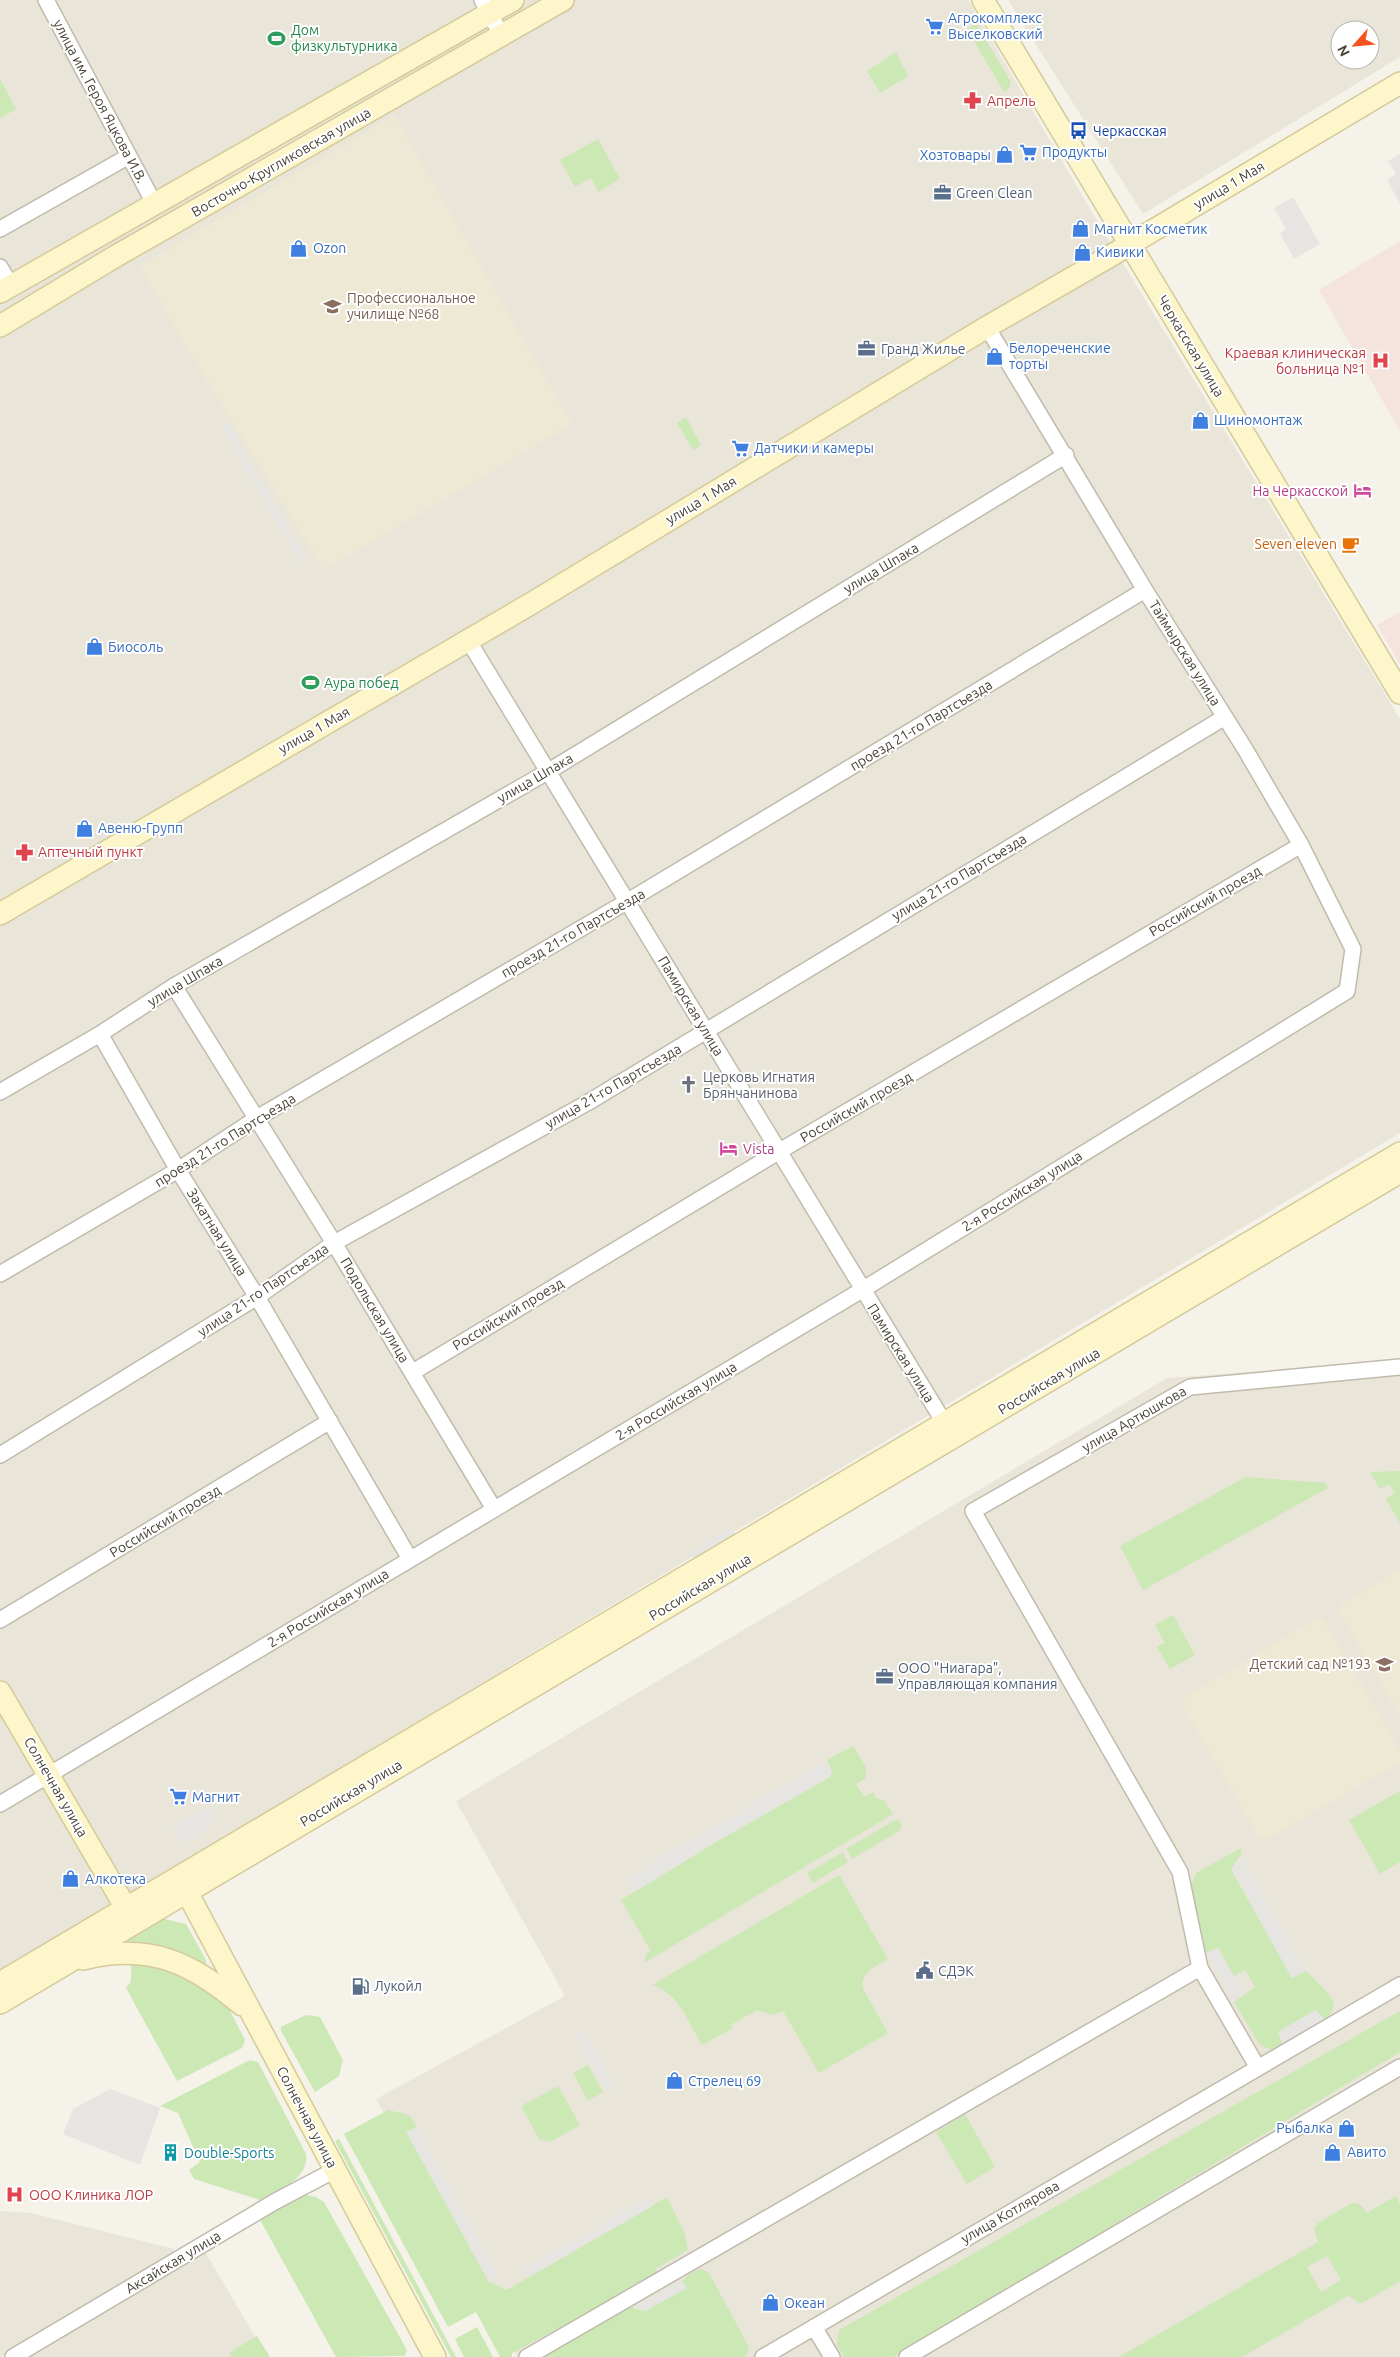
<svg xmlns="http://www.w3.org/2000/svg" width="1400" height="2357" viewBox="0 0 1400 2357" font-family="Ubuntu,sans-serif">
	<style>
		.residential { fill: #e9e5d8; fill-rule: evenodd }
		.education { fill: #eee9d4 }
		.medical { fill: #f5e3de }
		.green { fill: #cce8b4; fill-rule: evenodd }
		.parking { fill: #e6e5e1 }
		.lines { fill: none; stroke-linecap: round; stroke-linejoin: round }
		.street-casing { stroke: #c0bbac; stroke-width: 18 }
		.secondary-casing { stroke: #d4ca9a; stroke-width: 24 }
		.street { stroke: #fff; stroke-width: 15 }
		.secondary { stroke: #fef6cb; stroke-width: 21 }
		.labels { text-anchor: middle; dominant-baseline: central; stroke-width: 4; stroke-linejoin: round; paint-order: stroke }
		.shop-label { font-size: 14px; fill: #366cbe; stroke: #fff; text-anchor: start }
		.leisure-label { font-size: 14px; fill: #27864d; stroke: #fff; text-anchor: start }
		.street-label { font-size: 14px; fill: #494438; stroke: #fff }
		.health-label { font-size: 14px; fill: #be3a42; stroke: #fff; text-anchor: start }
		.transit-label { font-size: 14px; fill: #164399; stroke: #fff; text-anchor: start }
		.service-label { font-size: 14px; fill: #4e5e75; stroke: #fff; text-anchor: start }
		.education-label { font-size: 14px; fill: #785e54; stroke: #fff; text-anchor: start }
		.hotel-label { font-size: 14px; fill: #b23c85; stroke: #fff; text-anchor: end }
		.food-label { font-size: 14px; fill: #c56008; stroke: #fff; text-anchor: end }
		.worship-label { font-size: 14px; fill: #5b616d; stroke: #fff; text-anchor: start }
		.culture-label { font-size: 14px; fill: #0d838f; stroke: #fff; text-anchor: start }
	</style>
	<rect width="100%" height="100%" fill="#f5f2ea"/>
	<path class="residential" d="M 0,0 L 968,0 L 1096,219 L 1400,719 L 1400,1133 L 123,1898 L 0,1969 Z
		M 1008,0 L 1400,0 L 1400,57 L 1143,214 ZM 1340,30 L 1370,30 L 1370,60 L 1340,60 Z
		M 1400,1361 L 1400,2357 L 517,2357 L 376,2099 L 565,1996 L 456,1801 L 1167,1378 Z
		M 0,2211 L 31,2213 L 174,2249 L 176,2254 L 0,2357 Z
		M 204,2250 L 267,2357 L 27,2357 Z"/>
	<path class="education" d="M 394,115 L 572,424 L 324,570 L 185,345 L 140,266 Z
		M 1400,1569 L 1400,1716 L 1340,1613 L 1341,1605 Z
		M 1316,1618 L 1324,1620 L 1400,1750 L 1400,1763 L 1269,1838 L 1259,1837 L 1182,1705 L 1184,1698 Z"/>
	<path class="medical" d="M 1400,241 L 1400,431 L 1319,290 Z
		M 1400,612 L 1400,664 L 1377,625 Z"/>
	<path class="green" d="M 976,24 L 1011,82 L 1009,88 L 1004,92 L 967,29 Z
		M 896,52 L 908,76 L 880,93 L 867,71 Z
		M 0,79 L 16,109 L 0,118 Z
		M 598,139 L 620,179 L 598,192 L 591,178 L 575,187 L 560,160 Z
		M 686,417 L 701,445 L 693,450 L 677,423 Z
		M 1400,1471 L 1400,1523 L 1386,1499 L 1395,1492 L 1389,1484 L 1380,1489 L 1370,1472 Z
		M 1246,1477 L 1325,1483 L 1328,1488 L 1143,1590 L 1120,1546 Z
		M 1173,1615 L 1195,1655 L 1170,1669 L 1157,1647 L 1165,1643 L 1155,1625 Z
		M 853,1746 L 866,1767 L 866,1778 L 856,1784 L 864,1797 L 874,1792 L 876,1798 L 884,1800 L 893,1814 L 644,1963 L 647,1953 L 651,1951 L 621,1900 L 716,1842 L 830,1777 L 832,1771 L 827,1760 Z
		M 1400,1791 L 1400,1862 L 1380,1874 L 1349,1820 Z
		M 895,1820 L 898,1820 L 902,1825 L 899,1831 L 852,1859 L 846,1849 Z
		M 1241,1848 L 1241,1855 L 1231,1869 L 1292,1978 L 1306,1971 L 1328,1993 L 1334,2004 L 1330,2017 L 1272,2050 L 1260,2045 L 1234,2002 L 1255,1987 L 1245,1970 L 1234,1976 L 1218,1948 L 1206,1953 L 1192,1893 L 1191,1885 L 1196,1873 Z
		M 843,1852 L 848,1862 L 813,1883 L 807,1873 Z
		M 839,1875 L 888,1959 C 875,1967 860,1972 863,1989 L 888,2033 L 819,2073 L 783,2011 L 773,2015 L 757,2010 L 731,2025 L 733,2028 L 702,2045 C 688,2022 679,1993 652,1985 Z
		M 161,1918 L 186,1924 L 206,1960 L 206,1966 L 118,1948 L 120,1940 Z
		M 131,1963 L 164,1966 L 227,2005 L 245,2040 L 242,2048 L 177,2081 L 126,1988 L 131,1982 Z
		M 1400,2011 L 1400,2052 L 894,2357 L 844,2357 L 837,2344 L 839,2330 Z
		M 306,2015 L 320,2017 L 343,2060 L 339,2076 L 315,2092 L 281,2031 L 281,2027 Z
		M 250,2060 L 258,2062 L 306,2154 C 309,2180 279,2189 260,2200 L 194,2179 L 189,2170 L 200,2162 L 178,2113 L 160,2106 Z
		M 588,2065 L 603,2092 L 588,2101 L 573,2073 Z
		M 558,2086 L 580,2125 L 550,2142 L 539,2139 L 521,2106 Z
		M 388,2110 L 409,2115 L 417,2127 L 407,2133 L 489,2282 L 507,2290 L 667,2197 L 685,2234 L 688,2250 L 655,2269 L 659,2275 L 512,2353 L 512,2357 L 500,2357 L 476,2312 L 448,2327 L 344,2134 Z
		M 965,2114 L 995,2167 L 967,2184 L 936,2132 Z
		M 339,2139 L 456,2357 L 451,2357 L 335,2141 Z
		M 304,2195 L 316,2197 L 324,2202 L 407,2350 L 405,2356 L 336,2357 L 259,2218 L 296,2197 Z
		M 1396,2196 L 1400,2204 L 1400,2281 L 1364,2302 L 1358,2303 L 1349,2295 L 1242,2357 L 1119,2357 L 1318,2242 L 1314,2228 L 1318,2223 L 1352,2203 C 1361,2203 1362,2206 1367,2213 ZM 1327,2256 L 1341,2280 L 1321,2292 L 1307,2267 Z
		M 702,2269 L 709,2273 L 749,2347 L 746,2357 L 531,2357 L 624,2305 L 645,2311 L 686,2288 L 682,2281 L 692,2272 Z
		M 477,2327 L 493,2357 L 464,2357 L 455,2339 Z
		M 257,2336 L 270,2357 L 232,2357 L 229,2353 Z"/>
	<path class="parking" d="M 1400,154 L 1400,204 L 1387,180 L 1396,174 L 1388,161 Z
		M 1293,197 L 1320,244 L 1294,259 L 1280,233 L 1286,229 L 1274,208 Z
		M 227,423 L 307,561 L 301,564 L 221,426 Z
		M 731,1527 L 737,1537 L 695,1562 L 690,1552 Z
		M 827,1760 L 832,1771 L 830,1777 L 716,1842 L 633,1893 L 625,1878 Z
		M 208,1806 L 217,1822 L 182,1844 L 172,1827 Z
		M 1241,1855 L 1306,1971 L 1292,1978 L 1231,1869 Z
		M 1218,1948 L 1244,1994 L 1234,2002 L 1206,1953 Z
		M 1315,2010 L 1326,2020 L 1283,2045 L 1278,2032 Z
		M 583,2029 L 617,2088 L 608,2093 L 574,2034 Z
		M 110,2089 L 160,2108 L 140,2165 L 63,2134 L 73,2109 Z
		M 417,2127 L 499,2276 L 489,2282 L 406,2132 Z
		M 648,2197 L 653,2206 L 527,2278 L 522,2269 Z
		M 682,2281 L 687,2288 L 645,2311 L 633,2308 Z"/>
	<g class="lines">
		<defs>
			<path id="street" d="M 46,0 L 154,203
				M 482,0 L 502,36
				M 0,229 L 129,156
				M 0,267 L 11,286
				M 468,640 L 945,1424
				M 174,986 L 334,1243 L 494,1509
				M 100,1034 L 178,1170 L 257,1297 L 410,1559
				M 0,1092 L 100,1034 L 174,986 L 549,771 L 1066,455
				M 0,1274 L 178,1170 L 257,1118 L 628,901 L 1145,590
				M 413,1372 L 778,1152 L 1301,845
				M 0,1455 L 257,1297 L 334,1243 L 587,1103 L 1225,717
				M 0,1620 L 330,1421
				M 0,1804 L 862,1290 L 1347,991 L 1353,949 L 1301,845 L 1245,749 L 1145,590 L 987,327
				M 1258,2068 L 1200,1968 L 1180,1872 L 973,1511 L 1190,1387 L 1400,1367
				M 814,2327 L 832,2357
				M 13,2357 L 276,2201 L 335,2170
				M 527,2357 L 1200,1968
				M 763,2357 L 1400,1985
				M 907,2357 L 1400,2067"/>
			<path id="secondary" d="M 983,0 L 1400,693
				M 0,292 L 513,0
				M 0,326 L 116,256 L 563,0
				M 0,914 L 532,603 L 987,327 L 1112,255 L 1400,83
				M 0,1692 L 126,1908
				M 180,1879 L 435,2357
				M 83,1959 C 150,1942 192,1963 242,2005
				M 0,1983 L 1400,1153
				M 0,2003 L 1400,1172"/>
		</defs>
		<use href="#street" class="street-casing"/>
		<use href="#secondary" class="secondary-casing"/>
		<use href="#street" class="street"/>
		<use href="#secondary" class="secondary"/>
	</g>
	<defs>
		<symbol id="supermarket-bare" viewBox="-9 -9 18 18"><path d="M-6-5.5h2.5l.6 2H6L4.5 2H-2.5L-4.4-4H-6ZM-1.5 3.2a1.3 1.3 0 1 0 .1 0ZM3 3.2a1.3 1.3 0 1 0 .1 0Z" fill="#3f7fe0" stroke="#fff" stroke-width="2.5" paint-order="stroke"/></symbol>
		<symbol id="stadium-bare" viewBox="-9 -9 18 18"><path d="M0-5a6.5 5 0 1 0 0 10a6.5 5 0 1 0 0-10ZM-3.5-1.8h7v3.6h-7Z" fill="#2e9e5b" stroke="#fff" stroke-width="2.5" paint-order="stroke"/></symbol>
		<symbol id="pharmacy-bare" viewBox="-9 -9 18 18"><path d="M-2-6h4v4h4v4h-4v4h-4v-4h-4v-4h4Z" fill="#e0444e" stroke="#fff" stroke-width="2.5" paint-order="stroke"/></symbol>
		<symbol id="bus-bare" viewBox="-9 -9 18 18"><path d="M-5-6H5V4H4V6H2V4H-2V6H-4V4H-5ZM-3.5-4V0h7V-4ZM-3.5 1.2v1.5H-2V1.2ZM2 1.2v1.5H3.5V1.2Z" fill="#1a4fb4" stroke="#fff" stroke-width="2.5" paint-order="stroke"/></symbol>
		<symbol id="shop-bare" viewBox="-9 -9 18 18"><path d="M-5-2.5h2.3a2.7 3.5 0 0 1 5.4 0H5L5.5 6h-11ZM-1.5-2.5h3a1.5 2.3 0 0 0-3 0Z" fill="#3f7fe0" stroke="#fff" stroke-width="2.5" paint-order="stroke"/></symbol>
		<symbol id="office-bare" viewBox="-9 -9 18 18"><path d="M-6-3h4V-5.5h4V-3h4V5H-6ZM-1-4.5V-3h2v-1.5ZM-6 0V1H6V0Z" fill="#5c6f8a" stroke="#fff" stroke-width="2.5" paint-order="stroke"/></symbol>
		<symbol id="university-bare" viewBox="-9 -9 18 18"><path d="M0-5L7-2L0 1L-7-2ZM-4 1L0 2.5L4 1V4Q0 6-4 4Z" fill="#8d6e63" stroke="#fff" stroke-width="2.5" paint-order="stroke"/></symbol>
		<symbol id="hospital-bare" viewBox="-9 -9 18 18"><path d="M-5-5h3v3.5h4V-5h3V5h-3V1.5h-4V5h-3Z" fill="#e0444e" stroke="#fff" stroke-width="2.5" paint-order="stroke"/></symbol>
		<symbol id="hotel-bare" viewBox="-9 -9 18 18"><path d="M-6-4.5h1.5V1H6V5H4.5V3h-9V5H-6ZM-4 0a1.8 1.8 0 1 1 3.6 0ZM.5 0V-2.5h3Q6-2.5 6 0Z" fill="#d1479c" stroke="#fff" stroke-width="2.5" paint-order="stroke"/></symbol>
		<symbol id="cafe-bare" viewBox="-9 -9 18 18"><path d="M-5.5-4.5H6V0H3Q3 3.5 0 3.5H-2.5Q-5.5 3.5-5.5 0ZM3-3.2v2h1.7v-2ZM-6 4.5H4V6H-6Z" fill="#e8710a" stroke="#fff" stroke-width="2.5" paint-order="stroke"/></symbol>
		<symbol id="church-bare" viewBox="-9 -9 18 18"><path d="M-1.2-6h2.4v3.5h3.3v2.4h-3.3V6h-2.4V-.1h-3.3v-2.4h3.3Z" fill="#6b7280" stroke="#fff" stroke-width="2.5" paint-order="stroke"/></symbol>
		<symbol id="school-bare" viewBox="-9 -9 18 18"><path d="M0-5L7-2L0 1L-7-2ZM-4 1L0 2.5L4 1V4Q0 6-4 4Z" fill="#8d6e63" stroke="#fff" stroke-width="2.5" paint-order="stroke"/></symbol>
		<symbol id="civic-bare" viewBox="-9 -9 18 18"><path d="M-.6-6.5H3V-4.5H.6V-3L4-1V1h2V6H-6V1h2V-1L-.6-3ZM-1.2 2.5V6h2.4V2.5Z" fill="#5c6f8a" stroke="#fff" stroke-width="2.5" paint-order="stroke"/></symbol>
		<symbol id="fuel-bare" viewBox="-9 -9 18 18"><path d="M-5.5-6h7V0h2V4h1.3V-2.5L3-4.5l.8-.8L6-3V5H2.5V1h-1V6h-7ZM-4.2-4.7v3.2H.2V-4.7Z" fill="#5c6f8a" stroke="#fff" stroke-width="2.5" paint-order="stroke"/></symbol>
		<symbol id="building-bare" viewBox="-9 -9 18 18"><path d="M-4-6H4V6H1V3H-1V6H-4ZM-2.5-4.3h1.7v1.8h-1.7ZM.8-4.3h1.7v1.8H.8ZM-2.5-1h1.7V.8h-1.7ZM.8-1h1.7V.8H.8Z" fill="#0f9aa8" stroke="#fff" stroke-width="2.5" paint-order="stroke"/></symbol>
	</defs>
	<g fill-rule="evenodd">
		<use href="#supermarket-bare" x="922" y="14" width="25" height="25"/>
		<use href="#stadium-bare" x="264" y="26" width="25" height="25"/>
		<use href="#pharmacy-bare" x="960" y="88" width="25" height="25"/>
		<use href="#bus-bare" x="1066" y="118" width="25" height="25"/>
		<use href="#supermarket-bare" x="1016" y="140" width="25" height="25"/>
		<use href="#shop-bare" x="992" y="142" width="25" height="25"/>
		<use href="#office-bare" x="930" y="180" width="25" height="25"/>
		<use href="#shop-bare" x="1068" y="216" width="25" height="25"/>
		<use href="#shop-bare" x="286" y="236" width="25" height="25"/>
		<use href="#shop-bare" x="1070" y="240" width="25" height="25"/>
		<use href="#university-bare" x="320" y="294" width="25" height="25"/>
		<use href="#office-bare" x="854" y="336" width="25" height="25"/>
		<use href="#shop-bare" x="982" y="344" width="25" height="25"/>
		<use href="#hospital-bare" x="1368" y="348" width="25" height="25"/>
		<use href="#shop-bare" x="1188" y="408" width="25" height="25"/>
		<use href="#supermarket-bare" x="728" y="436" width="25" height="25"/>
		<use href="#hotel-bare" x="1350" y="478" width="25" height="25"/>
		<use href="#cafe-bare" x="1338" y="532" width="25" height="25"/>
		<use href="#shop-bare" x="82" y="634" width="25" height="25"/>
		<use href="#stadium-bare" x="298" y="670" width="25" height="25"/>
		<use href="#shop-bare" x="72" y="816" width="25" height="25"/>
		<use href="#pharmacy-bare" x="12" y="840" width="25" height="25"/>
		<use href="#church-bare" x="676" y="1072" width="25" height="25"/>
		<use href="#hotel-bare" x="716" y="1136" width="25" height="25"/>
		<use href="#school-bare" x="1372" y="1652" width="25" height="25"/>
		<use href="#office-bare" x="872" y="1664" width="25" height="25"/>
		<use href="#supermarket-bare" x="166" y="1784" width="25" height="25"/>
		<use href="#shop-bare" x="58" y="1866" width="25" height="25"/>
		<use href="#civic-bare" x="912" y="1958" width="25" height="25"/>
		<use href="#fuel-bare" x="348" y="1974" width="25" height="25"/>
		<use href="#shop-bare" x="662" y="2068" width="25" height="25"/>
		<use href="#shop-bare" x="1334" y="2116" width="25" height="25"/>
		<use href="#shop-bare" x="1320" y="2140" width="25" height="25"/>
		<use href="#building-bare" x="158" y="2140" width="25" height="25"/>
		<use href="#hospital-bare" x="2" y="2182" width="25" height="25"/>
		<use href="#shop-bare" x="758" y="2290" width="25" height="25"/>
	</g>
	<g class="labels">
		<g class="shop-label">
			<text x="948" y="18">Агрокомплекс<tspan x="948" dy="16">Выселковский</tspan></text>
			<text x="1042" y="152">Продукты</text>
			<text x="991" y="155" text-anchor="end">Хозтовары</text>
			<text x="1094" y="229">Магнит Косметик</text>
			<text x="313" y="248">Ozon</text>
			<text x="1096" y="252">Кивики</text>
			<text x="1009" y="348">Белореченские<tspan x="1009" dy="16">торты</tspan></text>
			<text x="1214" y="420">Шиномонтаж</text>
			<text x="754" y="448">Датчики и камеры</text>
			<text x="108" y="647">Биосоль</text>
			<text x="98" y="828">Авеню-Групп</text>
			<text x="192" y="1797">Магнит</text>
			<text x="85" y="1879">Алкотека</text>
			<text x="688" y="2081">Стрелец 69</text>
			<text x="1333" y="2128" text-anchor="end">Рыбалка</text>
			<text x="1347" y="2152">Авито</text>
			<text x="784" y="2303">Океан</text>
		</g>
		<g class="leisure-label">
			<text x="291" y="30">Дом<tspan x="291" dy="16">физкультурника</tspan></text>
			<text x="324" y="683">Аура побед</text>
		</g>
		<g class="street-label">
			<text transform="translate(100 101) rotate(62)">улица им. Героя Яцкова И.В.</text>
			<text transform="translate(281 162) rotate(-30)">Восточно-Кругликовская улица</text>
			<text transform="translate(1229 185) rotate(-31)">улица 1 Мая</text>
			<text transform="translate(1191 346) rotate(59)">Черкасская улица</text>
			<text transform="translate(701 500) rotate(-31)">улица 1 Мая</text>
			<text transform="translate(881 568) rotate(-31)">улица Шпака</text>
			<text transform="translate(1185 653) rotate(58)">Таймырская улица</text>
			<text transform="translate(921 725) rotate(-31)">проезд 21-го Партсъезда</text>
			<text transform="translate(314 730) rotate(-30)">улица 1 Мая</text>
			<text transform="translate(535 778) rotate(-30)">улица Шпака</text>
			<text transform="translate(959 877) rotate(-31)">улица 21-го Партсъезда</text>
			<text transform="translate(1205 901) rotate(-30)">Российский проезд</text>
			<text transform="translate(573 933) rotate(-30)">проезд 21-го Партсъезда</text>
			<text transform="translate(185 981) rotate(-31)">улица Шпака</text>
			<text transform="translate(691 1006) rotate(59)">Памирская улица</text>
			<text transform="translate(613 1086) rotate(-30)">улица 21-го Партсъезда</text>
			<text transform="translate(856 1107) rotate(-30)">Российский проезд</text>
			<text transform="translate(225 1140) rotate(-32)">проезд 21-го Партсъезда</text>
			<text transform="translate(1022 1191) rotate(-32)">2-я Российская улица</text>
			<text transform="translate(217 1232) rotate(58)">Закатная улица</text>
			<text transform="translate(263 1290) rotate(-34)">улица 21-го Партсъезда</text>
			<text transform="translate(375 1310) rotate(59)">Подольская улица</text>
			<text transform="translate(508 1314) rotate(-31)">Российский проезд</text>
			<text transform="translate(901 1353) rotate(58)">Памирская улица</text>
			<text transform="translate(1049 1381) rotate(-31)">Российская улица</text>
			<text transform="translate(676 1401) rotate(-31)">2-я Российская улица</text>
			<text transform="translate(1134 1419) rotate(-30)">улица Артюшкова</text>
			<text transform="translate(165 1521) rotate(-31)">Российский проезд</text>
			<text transform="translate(700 1587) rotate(-31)">Российская улица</text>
			<text transform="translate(328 1608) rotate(-31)">2-я Российская улица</text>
			<text transform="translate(56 1787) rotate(60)">Солнечная улица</text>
			<text transform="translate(351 1793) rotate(-31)">Российская улица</text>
			<text transform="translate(307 2117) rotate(62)">Солнечная улица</text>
			<text transform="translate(1010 2212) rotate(-30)">улица Котлярова</text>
			<text transform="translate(173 2262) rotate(-31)">Аксайская улица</text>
		</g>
		<g class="health-label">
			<text x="987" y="101">Апрель</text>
			<text x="1366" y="353" text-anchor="end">Краевая клиническая<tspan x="1366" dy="16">больница №1</tspan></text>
			<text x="38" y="852">Аптечный пункт</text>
			<text x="29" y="2195">ООО Клиника ЛОР</text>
		</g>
		<g class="transit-label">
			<text x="1093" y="131">Черкасская</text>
		</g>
		<g class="service-label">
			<text x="956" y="193">Green Clean</text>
			<text x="881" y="349">Гранд Жилье</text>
			<text x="898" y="1668">ООО "Ниагара",<tspan x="898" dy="16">Управляющая компания</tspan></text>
			<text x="938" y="1971">СДЭК</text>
			<text x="374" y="1986">Лукойл</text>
		</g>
		<g class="education-label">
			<text x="347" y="298">Профессиональное<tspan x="347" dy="16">училище №68</tspan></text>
			<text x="1371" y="1664" text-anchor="end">Детский сад №193</text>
		</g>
		<g class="hotel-label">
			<text x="1348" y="491">На Черкасской</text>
			<text x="743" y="1149" text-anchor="start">Vista</text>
		</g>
		<g class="food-label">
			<text x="1337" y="544">Seven eleven</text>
		</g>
		<g class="worship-label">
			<text x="703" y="1077">Церковь Игнатия<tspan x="703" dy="16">Брянчанинова</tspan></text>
		</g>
		<g class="culture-label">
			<text x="184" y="2153">Double-Sports</text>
		</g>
	</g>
	<g transform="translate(1355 45) rotate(243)"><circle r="24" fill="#ffffff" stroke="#b6b4af"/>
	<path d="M0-4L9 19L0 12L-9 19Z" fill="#f7531f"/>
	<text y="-8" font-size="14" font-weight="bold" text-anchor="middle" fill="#494438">N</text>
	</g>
</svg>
